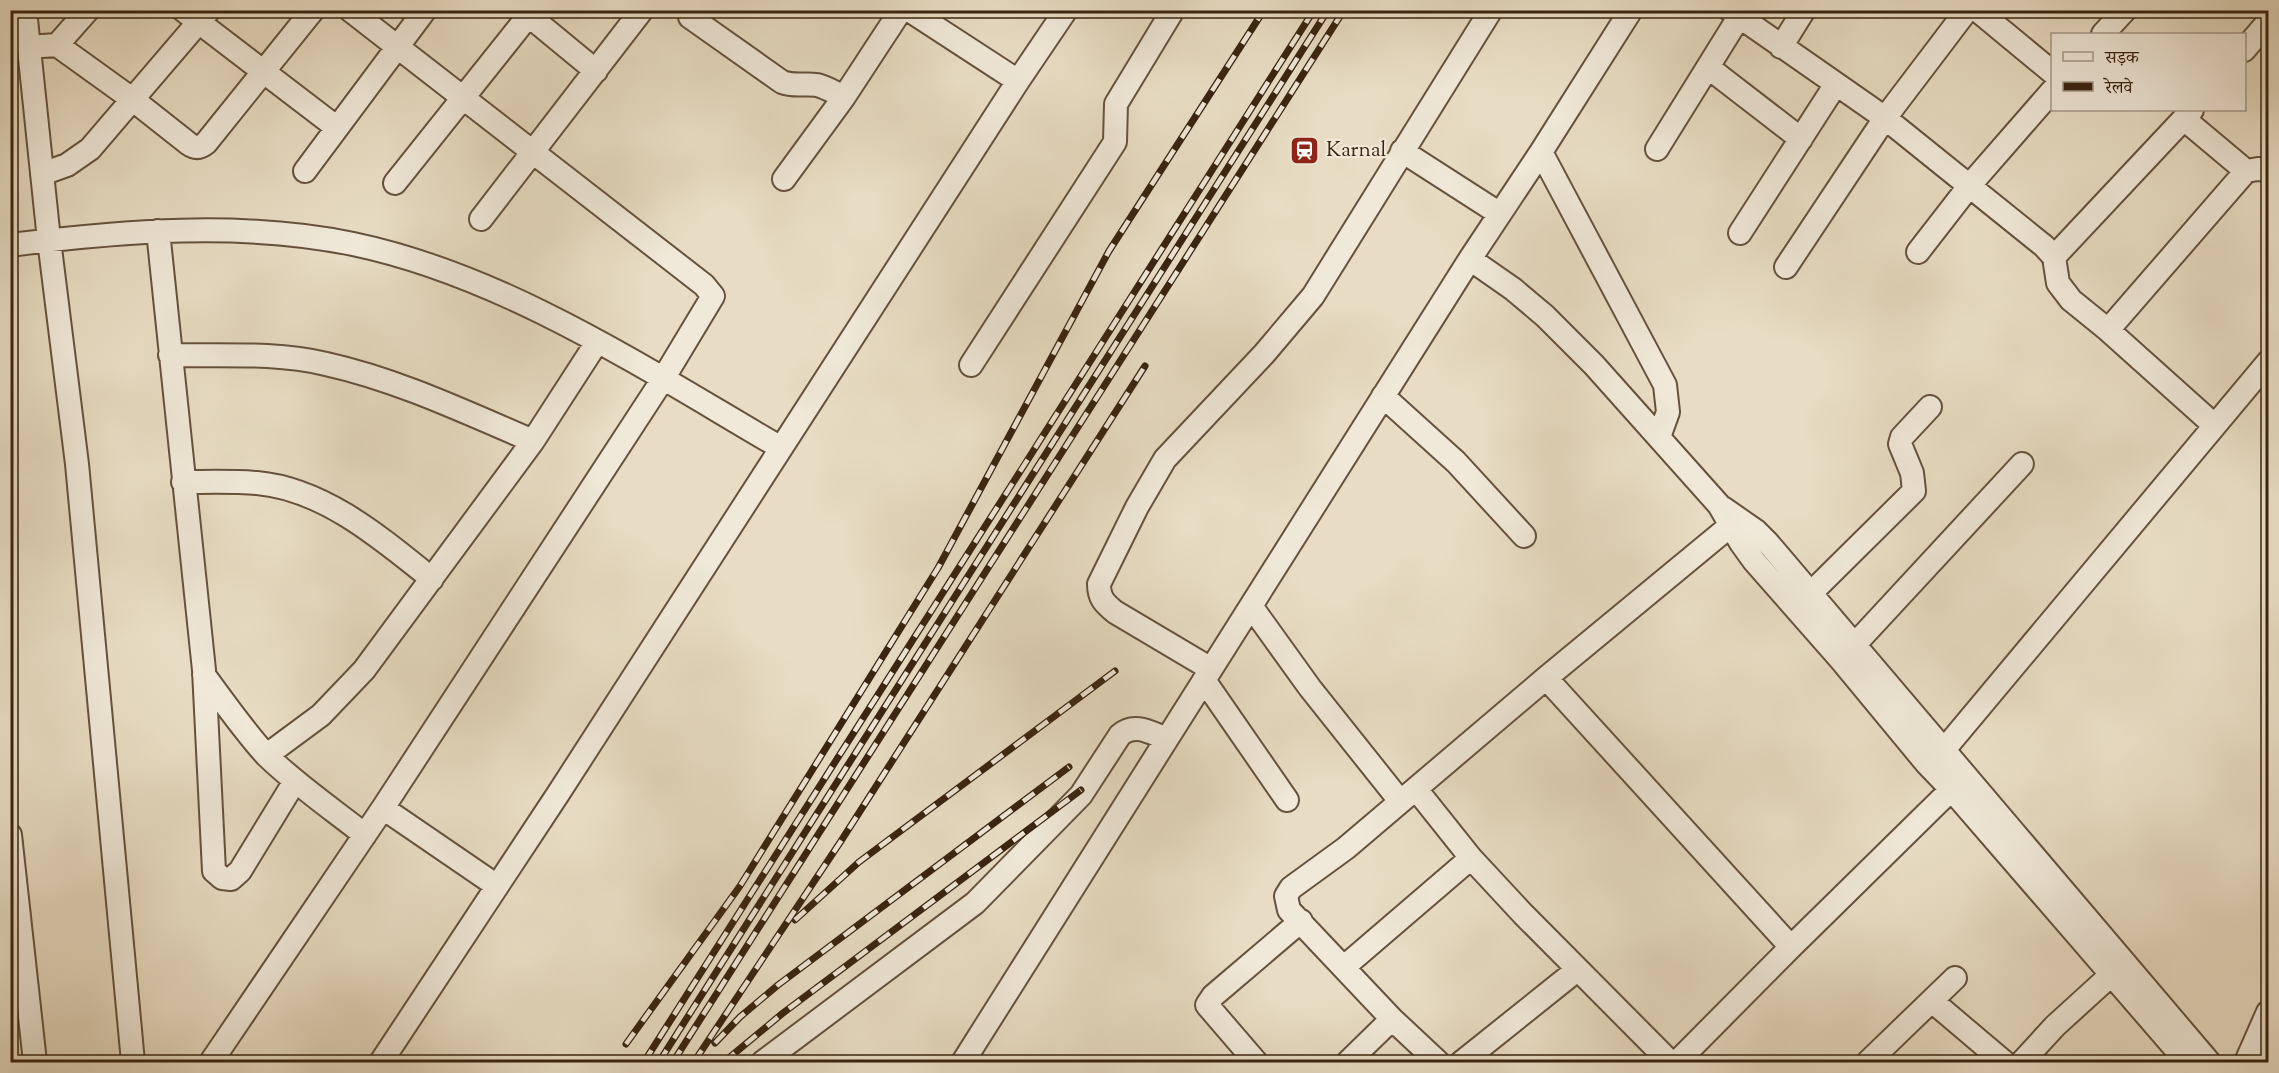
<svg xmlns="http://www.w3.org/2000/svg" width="2279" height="1073" viewBox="0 0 2279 1073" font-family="'Sorts Mill Goudy','Noto Serif Devanagari',serif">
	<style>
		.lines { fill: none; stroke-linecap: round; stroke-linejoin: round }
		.minor-casing { stroke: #65523d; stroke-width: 26 }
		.minor { stroke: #f0e9d9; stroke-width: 22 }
		.rail-casing { stroke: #392410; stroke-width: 7 }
		.rail { stroke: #f0e9d9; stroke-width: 4.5; stroke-dasharray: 14; stroke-linecap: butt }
		.labels { text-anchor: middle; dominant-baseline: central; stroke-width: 4.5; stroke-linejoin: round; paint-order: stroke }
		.poi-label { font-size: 21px; fill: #392410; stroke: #f0e9d9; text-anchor: start }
	</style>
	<rect width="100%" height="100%" fill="#e8ddc4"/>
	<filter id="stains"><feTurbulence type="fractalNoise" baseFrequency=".00333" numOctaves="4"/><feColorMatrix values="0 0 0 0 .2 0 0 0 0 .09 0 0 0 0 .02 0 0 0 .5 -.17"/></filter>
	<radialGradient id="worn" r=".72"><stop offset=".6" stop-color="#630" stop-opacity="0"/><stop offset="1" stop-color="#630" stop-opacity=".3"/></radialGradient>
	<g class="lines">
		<defs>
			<path id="minor" d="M 25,10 L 49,240 L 77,464 L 133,1062
				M 183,10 L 336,127
				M 522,10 L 596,71
				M 909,10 L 1018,81
				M 1730,10 L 1885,118 L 2044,246 L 2054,257 L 2058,283 L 2071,300 L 2108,330 L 2214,425
				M 1977,10 L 2052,72
				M 690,17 L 782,82 C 795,87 804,83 817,85 C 826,87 835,93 844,97
				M 2103,34 L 2125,10
				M 57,45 L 132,99 L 189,144 C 196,149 200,148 206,143 L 313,10
				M 42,46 L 57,45 L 88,10
				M 1781,47 L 1804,10
				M 2244,50 L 2268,22
				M 1709,68 L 1801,139
				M 1657,149 L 1739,17
				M 1402,151 L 1500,214
				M 1541,152 L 1665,385 L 1668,412 L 1659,437
				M 305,171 L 425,10
				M 2246,171 L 2258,169 L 2268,170
				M 42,174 L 67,165 L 90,149 L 209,10
				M 784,179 L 844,97 L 901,10
				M 395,183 L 533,10
				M 481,219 L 642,10
				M 158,231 L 204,670 L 214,871 L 222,878 L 231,879 L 240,871 L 295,781
				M 1740,233 L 1836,84
				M 10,245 C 123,231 241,221 353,244 C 506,276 647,370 781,448
				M 1918,252 L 1970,185 L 2052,91
				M 2054,257 L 2192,110
				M 1470,259 L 1513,289 L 1545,316 L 1594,365 L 1719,505 L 1741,543 L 1754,561 L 1841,660 L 1927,764 L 1951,789 L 2187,1062
				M 1786,267 L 1885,118 L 1967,10
				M 2108,330 L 2246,171 L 2184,119
				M 170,355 C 222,356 276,352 326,364 C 398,380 465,412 533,441
				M 971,365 L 1115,142 L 1116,104 L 1173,10
				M 1383,396 L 1456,462 L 1524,536
				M 183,482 C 207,482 232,481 257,483 C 324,489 381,538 432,579
				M 1723,508 L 1756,531 L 1768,543 L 2209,1062
				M 1811,593 L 1914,491 L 1912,473 L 1900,444 L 1902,437 L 1930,407
				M 1251,606 L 1310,688 L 1400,801
				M 1846,654 L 2022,464
				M 1211,669 L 1115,612 C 1104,603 1099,598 1099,584 L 1137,507 L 1165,459 L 1264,354 L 1313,296 L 1491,10
				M 204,675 C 224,702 244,731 267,756 C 297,785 332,809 365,835
				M 1546,678 L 1791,947
				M 1204,680 L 1287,800
				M 267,755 L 321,715 L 364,670 L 533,441 L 597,342
				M 1933,759 L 1943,751 L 2268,362
				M 1416,789 L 1471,858 L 1523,914 L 1670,1062
				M 383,808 L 497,886
				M 10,835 L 35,1062
				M 1344,967 L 1471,858
				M 1932,1001 L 2004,1062
				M 211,1062 L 383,808 L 663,379 L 713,296 L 704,285 L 350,10
				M 381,1062 L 558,794 L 1018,81 L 1066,10
				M 763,1062 L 975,903 L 1081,795 L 1120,735 C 1135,722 1151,733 1167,739
				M 963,1062 L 1470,259 L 1541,152 L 1631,10
				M 1256,1062 L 1207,1005 L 1213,996 L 1301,921
				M 1348,1062 L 1392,1019
				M 1438,1062 L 1392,1019 L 1289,910 L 1286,896 L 1291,888 L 1346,848 L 1546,678 L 1730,526
				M 1462,1062 L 1577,970
				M 1677,1062 L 1791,947 L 1961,780
				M 1868,1062 L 1955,978
				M 2022,1062 L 2055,1026 L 2111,975
				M 2246,1062 L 2268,1012"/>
		</defs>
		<use href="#minor" class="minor-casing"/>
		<use href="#minor" class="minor"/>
		<defs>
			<path id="rail" d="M 795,920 L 859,862 L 1115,671
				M 715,1043 L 740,1017 L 778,985 L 1069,767
				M 626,1044 L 740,886 L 938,568 L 1109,251 L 1264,10
				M 644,1062 L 1314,10
				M 659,1062 L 1328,10
				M 673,1062 L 1344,10
				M 694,1062 L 841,841 L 1145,366
				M 724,1062 L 783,1013 L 1081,790"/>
		</defs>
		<use href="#rail" class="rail-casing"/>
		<use href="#rail" class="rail"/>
	</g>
	<defs>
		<symbol id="station-square" viewBox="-11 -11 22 22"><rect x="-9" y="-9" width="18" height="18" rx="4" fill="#8f2418" stroke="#f0e9d9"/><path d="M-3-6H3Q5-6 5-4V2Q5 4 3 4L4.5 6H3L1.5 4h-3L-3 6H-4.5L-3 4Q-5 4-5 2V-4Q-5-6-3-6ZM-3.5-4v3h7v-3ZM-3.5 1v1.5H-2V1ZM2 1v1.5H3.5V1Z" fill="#fff"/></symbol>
	</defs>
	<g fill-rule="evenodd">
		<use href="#station-square" x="1288" y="134" width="33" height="33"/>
	</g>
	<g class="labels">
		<g class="poi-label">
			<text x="1326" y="151">Karnal</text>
		</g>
	</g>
	<rect width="2279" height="1073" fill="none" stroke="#e8ddc4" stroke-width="36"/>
	<rect x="12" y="12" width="2255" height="1049" fill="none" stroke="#392410" stroke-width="3"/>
	<rect x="18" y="18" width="2243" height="1037" fill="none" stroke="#392410" stroke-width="1.5"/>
	<rect x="2051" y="33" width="195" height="78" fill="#f0e9d9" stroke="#a79a89" stroke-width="1.5"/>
	<rect x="2063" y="52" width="30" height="9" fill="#f0e9d9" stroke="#a79a89" stroke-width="1.5"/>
	<text x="2105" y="63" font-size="18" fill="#392410">सड़क</text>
	<rect x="2063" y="82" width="30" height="9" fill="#392410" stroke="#a79a89" stroke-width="1.5"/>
	<text x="2105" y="93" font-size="18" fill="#392410">रेलवे</text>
	<rect width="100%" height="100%" filter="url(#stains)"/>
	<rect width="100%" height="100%" fill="url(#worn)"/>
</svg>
